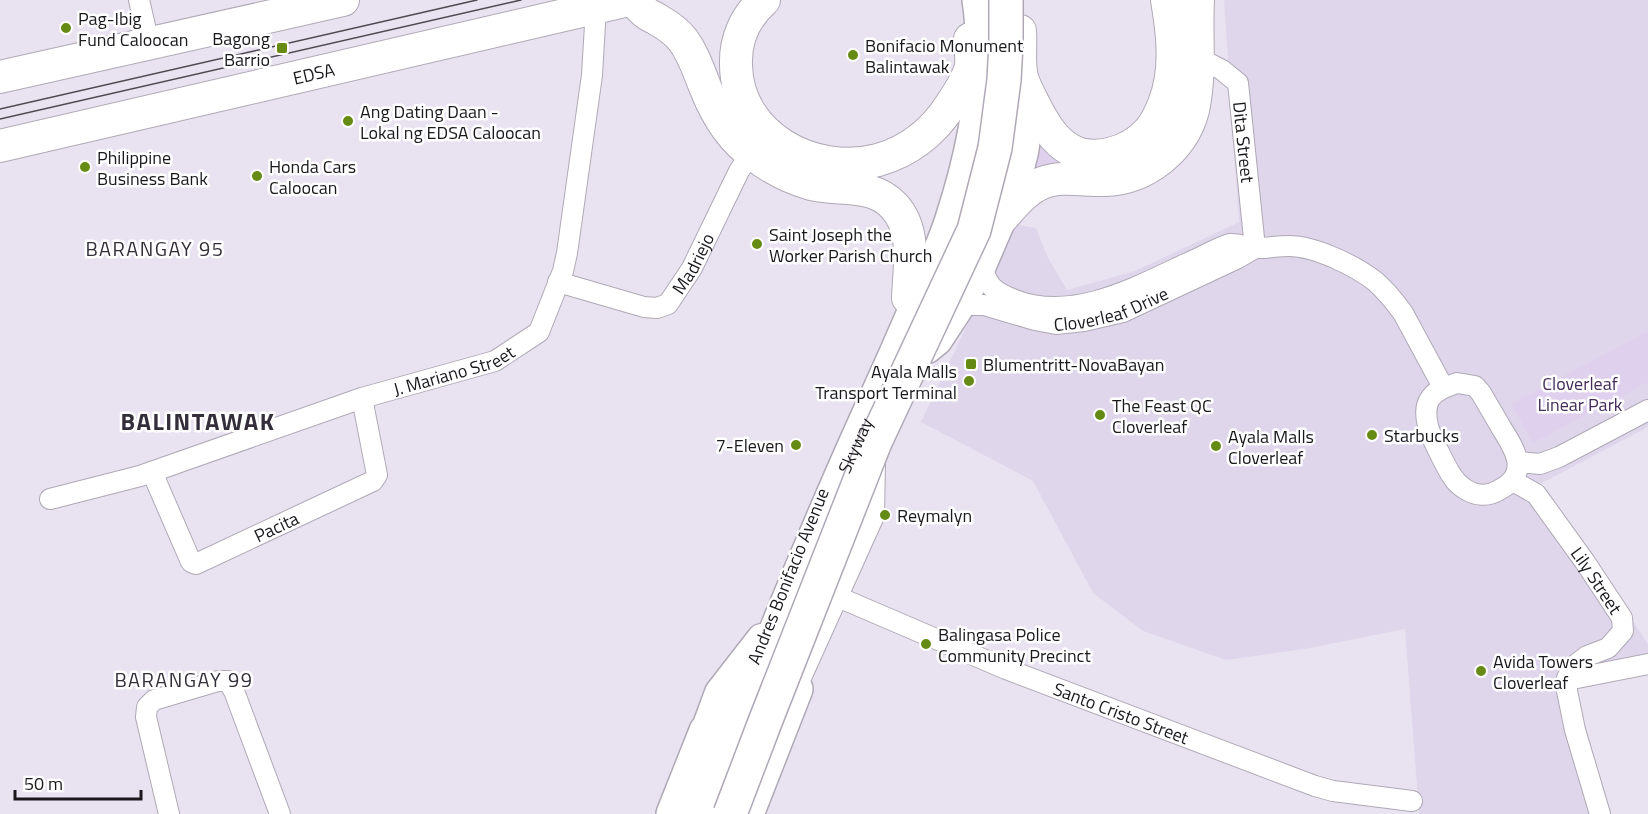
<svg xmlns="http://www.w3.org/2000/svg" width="1648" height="814" viewBox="0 0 1648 814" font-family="'Titillium Web',sans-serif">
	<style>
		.built { fill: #e0d6ec }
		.green { fill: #dfd1ee }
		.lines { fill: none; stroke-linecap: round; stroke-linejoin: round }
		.minor-casing { stroke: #afa8b6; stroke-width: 22 }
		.primary-casing { stroke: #afa8b6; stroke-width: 33 }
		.trunk-casing { stroke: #afa8b6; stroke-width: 34 }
		.motorway-casing { stroke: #afa8b6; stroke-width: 36 }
		.minor { stroke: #fff; stroke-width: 20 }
		.primary { stroke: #fff; stroke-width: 30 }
		.trunk { stroke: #fff; stroke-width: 32 }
		.motorway { stroke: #fff; stroke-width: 33 }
		.tram { stroke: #4c4950; stroke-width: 1.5 }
		.motorway-bridge-casing { stroke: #afa8b6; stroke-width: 36; stroke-linecap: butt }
		.motorway-bridge { stroke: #fff; stroke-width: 33 }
		.poi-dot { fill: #668b15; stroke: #fff; stroke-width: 2 }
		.labels { text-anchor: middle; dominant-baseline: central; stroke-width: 5; stroke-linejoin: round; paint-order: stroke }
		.poi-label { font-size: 18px; fill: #1a181d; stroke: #fff; text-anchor: start }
		.street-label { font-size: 18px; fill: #1a181d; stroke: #fff }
		.park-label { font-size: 18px; fill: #432c58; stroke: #fff }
		.neighbourhood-label { font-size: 20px; letter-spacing: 1.5px; fill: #332e39; stroke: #fff }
		.district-label { font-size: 24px; font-weight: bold; letter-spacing: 1.5px; fill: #332e39; stroke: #fff }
	</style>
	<rect width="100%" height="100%" fill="#e9e3f1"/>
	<path class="built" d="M 1224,0 L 1648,0 L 1648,427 L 1540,484 L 1648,644 L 1648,661 L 1558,679 L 1590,814 L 1419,814 L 1405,629 L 1310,648 L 1226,660 L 1143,631 L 1093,593 L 1033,481 L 921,422 L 1015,224 L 1036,228 L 1048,258 L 1067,290 L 1135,271 L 1239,222 Z"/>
	<path class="green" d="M 1036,128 L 1070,163 L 1027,177 Z
		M 1648,331 L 1648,382 L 1533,443 L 1511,404 Z"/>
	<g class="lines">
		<defs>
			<g id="minor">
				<path d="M 139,0 L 149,43"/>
				<path id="s1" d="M 1199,58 L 1222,70 L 1238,83 L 1255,248"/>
				<path d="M 982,263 C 986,286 994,292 1015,300 C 1075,323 1139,285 1192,261 C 1202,257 1221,246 1230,244 C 1238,243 1248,248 1257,248 C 1268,248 1278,246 1289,246 C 1315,246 1356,266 1376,282 C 1386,291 1395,302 1403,313 L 1443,387"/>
				<path id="s2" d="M 558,282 L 644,307 L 657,308 L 668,304 L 692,268 L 739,171 L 751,153"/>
				<path id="s3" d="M 958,308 L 970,305 L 984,305 L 1035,320 L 1056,324 L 1084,321 L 1123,312 L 1236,259 L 1255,248"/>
				<path d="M 1457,383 L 1475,386 L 1481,393 C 1488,405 1495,417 1502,429 C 1516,451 1530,474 1499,490 C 1488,497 1476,496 1465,489 C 1460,486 1455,481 1452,476 C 1447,469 1430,435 1428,426 C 1426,418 1425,406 1430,399 C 1435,390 1448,386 1457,383 Z"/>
				<path d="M 1519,462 L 1540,464 L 1559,457 L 1648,410"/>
				<path id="s4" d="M 152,472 L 191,562 L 196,564 L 373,481 L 377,475 L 362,398"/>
				<path id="s5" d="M 1513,481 L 1536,494 L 1585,562 L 1622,618 L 1623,631 L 1608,648 L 1587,656 L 1574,666 L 1567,678 L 1567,691 L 1575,730 L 1600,814"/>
				<path id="s6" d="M 50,499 L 140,476 L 362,398 L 495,361 L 539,332 L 563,271 L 567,253 L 592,75 L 596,8"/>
				<path id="s7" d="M 838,597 L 1006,669 L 1315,786 L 1333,791 L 1412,801"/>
				<path d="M 1567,680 L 1648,664"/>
				<path d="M 793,699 L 796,689 L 874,516 L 875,461"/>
				<path d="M 169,814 L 146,717 L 147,707 L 154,700 L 218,681 L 228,681 L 234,691 L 280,814"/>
			</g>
			<path id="primary" d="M 927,348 L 937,340 L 958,308 L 982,263 L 1013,191 L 1023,152 L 1026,132 L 1022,82
				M 706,754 L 706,731 L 720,693 L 762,639"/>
			<g id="trunk">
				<path d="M 633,0 C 637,4 641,9 646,13 C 649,16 654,17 658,20 C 667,25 676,31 683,40 C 694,55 699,72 706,89 C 716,114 732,140 754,155 C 771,168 791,178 811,184 C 839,191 872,182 894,206 C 917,231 909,267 908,298"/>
				<path d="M 764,0 C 745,17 735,40 736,65 C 737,136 814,177 878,160 C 910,151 935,130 952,103 C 958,94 969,76 971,66 C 972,57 970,47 970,39"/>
				<path d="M 1020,31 C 1021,44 1019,59 1021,72 C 1022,83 1032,100 1037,110 C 1045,125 1054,140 1069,149 C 1093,164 1130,152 1148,132 C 1156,124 1160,114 1164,104 C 1177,70 1173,35 1167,0"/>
				<path d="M 0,77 L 343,0"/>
				<path id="s8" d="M 0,146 L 629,0"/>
				<path d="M 1001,219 C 1013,206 1025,190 1042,183 C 1062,175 1085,181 1106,180 C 1146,178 1183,149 1193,110 C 1201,73 1196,37 1198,0"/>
			</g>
			<g id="motorway">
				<path d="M 673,814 L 706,731"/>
				<path id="s9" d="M 705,814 C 746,702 791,591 839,481 C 867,416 898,352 925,286 C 934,264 945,242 952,219 C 975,149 990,73 979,0"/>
				<path d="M 747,814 L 796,689"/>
			</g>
		</defs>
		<use href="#minor" class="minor-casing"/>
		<use href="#primary" class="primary-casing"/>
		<use href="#trunk" class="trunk-casing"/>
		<use href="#motorway" class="motorway-casing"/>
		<use href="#minor" class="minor"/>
		<use href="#primary" class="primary"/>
		<use href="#trunk" class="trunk"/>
		<use href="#motorway" class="motorway"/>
		<path class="tram" d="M 0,109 L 477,0
			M 0,119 L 521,0"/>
		<defs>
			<path id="motorway-bridge" d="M 730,814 L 765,722 L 875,442 L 974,230 L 995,148 L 1004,80 L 1006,43 L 1006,0"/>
		</defs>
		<use href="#motorway-bridge" class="motorway-bridge-casing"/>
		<use href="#motorway-bridge" class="motorway-bridge"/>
	</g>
	<g class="poi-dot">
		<circle cx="66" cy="28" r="6"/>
		<rect x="276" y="42" width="12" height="12" rx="3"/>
		<circle cx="853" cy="55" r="6"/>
		<circle cx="348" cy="121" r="6"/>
		<circle cx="85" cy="167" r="6"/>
		<circle cx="257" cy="176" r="6"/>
		<circle cx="757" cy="244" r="6"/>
		<rect x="965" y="358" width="12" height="12" rx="3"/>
		<circle cx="969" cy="381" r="6"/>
		<circle cx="1100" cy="415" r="6"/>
		<circle cx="1372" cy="435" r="6"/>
		<circle cx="796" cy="445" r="6"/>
		<circle cx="1216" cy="446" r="6"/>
		<circle cx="885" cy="515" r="6"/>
		<circle cx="926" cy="644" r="6"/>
		<circle cx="1481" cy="671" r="6"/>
	</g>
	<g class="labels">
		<g class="poi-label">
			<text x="78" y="18">Pag-Ibig<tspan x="78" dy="21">Fund Caloocan</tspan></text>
			<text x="270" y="38" text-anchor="end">Bagong<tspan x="270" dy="21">Barrio</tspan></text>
			<text x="865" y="45">Bonifacio Monument<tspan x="865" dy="21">Balintawak</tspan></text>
			<text x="360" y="111">Ang Dating Daan -<tspan x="360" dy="21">Lokal ng EDSA Caloocan</tspan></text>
			<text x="97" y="157">Philippine<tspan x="97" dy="21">Business Bank</tspan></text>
			<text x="269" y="166">Honda Cars<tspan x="269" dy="21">Caloocan</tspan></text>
			<text x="769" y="234">Saint Joseph the<tspan x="769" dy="21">Worker Parish Church</tspan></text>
			<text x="983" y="364">Blumentritt-NovaBayan</text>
			<text x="957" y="371" text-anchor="end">Ayala Malls<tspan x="957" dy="21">Transport Terminal</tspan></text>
			<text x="1112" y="405">The Feast QC<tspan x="1112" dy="21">Cloverleaf</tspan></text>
			<text x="1384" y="435">Starbucks</text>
			<text x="1228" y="436">Ayala Malls<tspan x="1228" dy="21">Cloverleaf</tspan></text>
			<text x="784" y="445" text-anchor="end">7-Eleven</text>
			<text x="897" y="515">Reymalyn</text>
			<text x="938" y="634">Balingasa Police<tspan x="938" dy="21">Community Precinct</tspan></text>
			<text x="1493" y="661">Avida Towers<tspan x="1493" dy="21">Cloverleaf</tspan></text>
		</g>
		<g class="street-label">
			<text stroke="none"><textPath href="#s8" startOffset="322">EDSA</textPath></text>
			<text stroke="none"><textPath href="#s1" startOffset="106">Dita Street</textPath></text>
			<text stroke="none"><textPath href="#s2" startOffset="162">Madriejo</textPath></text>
			<text stroke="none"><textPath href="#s3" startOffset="158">Cloverleaf Drive</textPath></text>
			<text stroke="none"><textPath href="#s6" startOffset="424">J. Mariano Street</textPath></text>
			<text stroke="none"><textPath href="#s9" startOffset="398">Skyway</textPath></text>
			<text stroke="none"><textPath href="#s4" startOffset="192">Pacita</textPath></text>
			<text transform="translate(788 576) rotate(-68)">Andres Bonifacio Avenue</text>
			<text stroke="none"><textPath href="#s5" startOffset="132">Lily Street</textPath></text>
			<text stroke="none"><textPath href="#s7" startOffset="306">Santo Cristo Street</textPath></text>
		</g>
		<g class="park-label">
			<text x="1580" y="383">Cloverleaf<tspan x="1580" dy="21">Linear Park</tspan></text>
		</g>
		<g class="neighbourhood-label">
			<text x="155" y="248">BARANGAY 95</text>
			<text x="184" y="679">BARANGAY 99</text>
		</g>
		<g class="district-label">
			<text x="198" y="421">BALINTAWAK</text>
		</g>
	</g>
	<path d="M15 790v9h126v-9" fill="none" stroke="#1a181d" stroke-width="3"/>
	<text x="24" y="790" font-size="18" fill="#1a181d" stroke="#ffffff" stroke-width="4.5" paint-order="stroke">50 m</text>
</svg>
